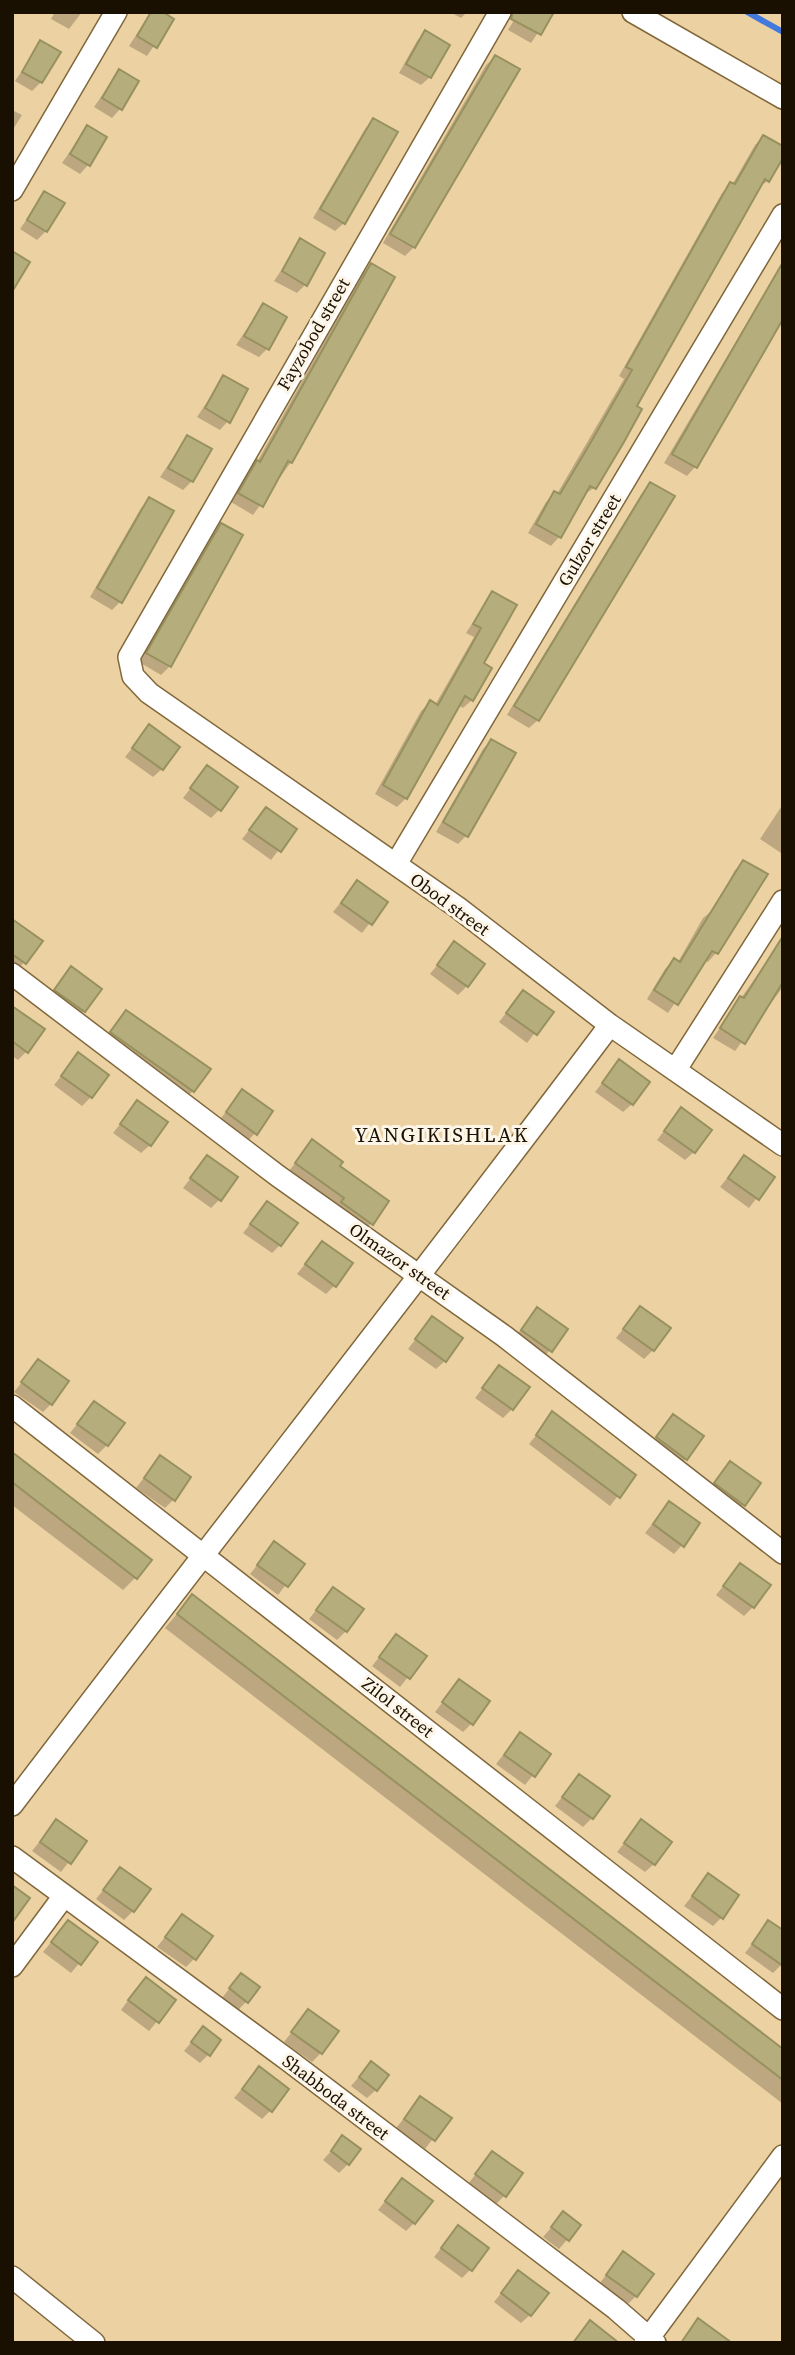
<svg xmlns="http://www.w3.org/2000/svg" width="795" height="2355" viewBox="0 0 795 2355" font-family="'Source Serif 4',serif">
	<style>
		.shadow { fill: #0003 }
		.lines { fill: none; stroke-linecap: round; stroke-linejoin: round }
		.stream { stroke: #4378dc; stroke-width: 6 }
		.building { fill: #b5ae7c; stroke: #97915f; stroke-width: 2 }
		.minor-casing { stroke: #80683c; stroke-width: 24 }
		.minor { stroke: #fff; stroke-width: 21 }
		.labels { text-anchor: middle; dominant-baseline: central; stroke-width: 6; stroke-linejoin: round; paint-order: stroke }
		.street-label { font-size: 18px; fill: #191001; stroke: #fdf5e7 }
		.quarter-label { font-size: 21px; letter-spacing: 2px; fill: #191001; stroke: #fdf5e7 }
	</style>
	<rect width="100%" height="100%" fill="#ecd1a2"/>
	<path class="shadow" d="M 55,12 L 82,12 L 69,29 L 51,19 Z
		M 151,12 L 172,19 L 147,56 L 129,46 Z
		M 450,12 L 467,12 L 461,18 Z
		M 519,12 L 552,12 L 531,43 L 508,30 Z
		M 425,32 L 430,77 L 421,85 L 399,73 L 417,41 Z
		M 41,43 L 41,82 L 32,91 L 15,81 Z
		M 495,57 L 414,247 L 405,256 L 383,243 L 486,65 Z
		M 119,71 L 120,109 L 112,118 L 94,107 Z
		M 12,110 L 22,115 L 12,131 Z
		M 373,120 L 344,223 L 335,231 L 313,218 L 365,129 Z
		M 87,127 L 88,165 L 80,174 L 62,163 Z
		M 763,137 L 768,181 L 757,188 L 634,407 L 594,488 L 583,495 L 559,537 L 551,546 L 528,533 L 546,502 L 555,493 L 557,494 L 624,379 L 619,376 L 722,193 L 732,185 L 755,145 Z
		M 45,193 L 46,231 L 37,240 L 20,229 Z
		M 301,241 L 305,285 L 297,293 L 274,281 Z
		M 783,262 L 783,318 L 695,467 L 687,476 L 664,463 Z
		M 371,265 L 291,462 L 253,515 L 231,502 L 257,462 L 362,274 Z
		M 263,305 L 267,349 L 259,357 L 236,345 Z
		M 224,377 L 228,421 L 220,430 L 197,417 Z
		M 187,437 L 209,450 L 192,481 L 183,490 L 160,477 Z
		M 650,484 L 538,720 L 529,728 L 507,715 L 642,493 Z
		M 149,499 L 120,602 L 112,610 L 90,597 L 141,508 Z
		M 222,525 L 241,536 L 170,666 L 161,675 L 139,662 L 213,534 Z
		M 492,593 L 482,664 L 472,700 L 463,708 L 458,705 L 406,798 L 397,807 L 375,794 L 421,711 L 430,702 L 435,705 L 474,637 L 466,633 Z
		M 149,727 L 162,769 L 153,777 L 125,757 Z
		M 491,741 L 466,836 L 458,844 L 436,832 L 483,749 Z
		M 207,767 L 220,809 L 211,818 L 183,798 Z
		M 783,804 L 783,851 L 781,853 L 760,839 Z
		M 266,809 L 295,829 L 271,860 L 242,839 Z
		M 744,862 L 766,874 L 716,953 L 708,962 L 704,960 L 668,1013 L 647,999 L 665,969 L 674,960 L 678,962 L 703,918 L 713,910 L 735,870 Z
		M 357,882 L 386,902 L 362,933 L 333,912 Z
		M 12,921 L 41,941 L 16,972 L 12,969 Z
		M 454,944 L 467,986 L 458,995 L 430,974 Z
		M 777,947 L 783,950 L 783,987 L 735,1051 L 713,1038 Z
		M 71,969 L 84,1011 L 75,1019 L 47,999 Z
		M 523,992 L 551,1012 L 527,1043 L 499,1022 Z
		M 12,1011 L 27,1051 L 18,1060 L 12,1056 Z
		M 126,1012 L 193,1091 L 184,1099 L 103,1041 Z
		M 78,1055 L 91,1097 L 82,1106 L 54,1085 Z
		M 619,1062 L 632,1104 L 623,1112 L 595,1092 Z
		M 242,1091 L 255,1133 L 247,1142 L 218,1122 Z
		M 137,1103 L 150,1145 L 141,1153 L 113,1133 Z
		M 681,1109 L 694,1152 L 685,1160 L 657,1140 Z
		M 312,1142 L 337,1166 L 371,1223 L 363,1232 L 288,1172 Z
		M 207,1157 L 220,1199 L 211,1208 L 183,1188 Z
		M 744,1157 L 773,1177 L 749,1208 L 720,1187 Z
		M 267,1203 L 280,1245 L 272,1253 L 243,1233 Z
		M 322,1243 L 335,1285 L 326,1294 L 297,1274 Z
		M 640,1308 L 653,1350 L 644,1359 L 616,1338 Z
		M 538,1309 L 566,1329 L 542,1360 L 513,1339 Z
		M 432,1318 L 445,1361 L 436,1369 L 408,1349 Z
		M 38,1362 L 51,1404 L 43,1412 L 14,1392 Z
		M 499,1367 L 512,1409 L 503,1418 L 475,1398 Z
		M 94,1403 L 107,1445 L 98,1454 L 70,1433 Z
		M 553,1414 L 634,1475 L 610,1506 L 529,1444 Z
		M 673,1416 L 686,1459 L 677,1467 L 649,1447 Z
		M 12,1454 L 136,1577 L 123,1590 L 12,1505 Z
		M 160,1457 L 173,1500 L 165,1508 L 136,1488 Z
		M 730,1463 L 759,1483 L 735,1514 L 707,1492 Z
		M 669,1503 L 682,1545 L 674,1554 L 645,1533 Z
		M 274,1544 L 302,1564 L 278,1595 L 250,1574 Z
		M 740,1565 L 753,1607 L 744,1616 L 716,1595 Z
		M 333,1589 L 346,1631 L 337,1640 L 309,1619 Z
		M 192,1596 L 783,2051 L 783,2104 L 165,1628 Z
		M 396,1636 L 424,1657 L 400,1687 L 372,1666 Z
		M 459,1681 L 472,1723 L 463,1732 L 435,1712 Z
		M 520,1734 L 549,1755 L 525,1785 L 496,1764 Z
		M 579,1776 L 592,1818 L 583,1827 L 555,1806 Z
		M 56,1821 L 85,1841 L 61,1872 L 32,1851 Z
		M 641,1822 L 654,1864 L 645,1872 L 617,1852 Z
		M 120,1869 L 133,1911 L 124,1920 L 96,1899 Z
		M 709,1875 L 722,1917 L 713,1926 L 684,1906 Z
		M 182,1916 L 195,1958 L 186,1967 L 157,1947 Z
		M 68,1922 L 96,1943 L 71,1973 L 43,1952 Z
		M 769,1922 L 783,1963 L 773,1973 L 745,1953 Z
		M 233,1984 L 247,2001 L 238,2010 L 222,1998 Z
		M 137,1988 L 174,2001 L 149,2031 L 121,2010 Z
		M 308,2011 L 321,2053 L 312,2062 L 284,2042 Z
		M 203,2028 L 208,2055 L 200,2063 L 184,2051 Z
		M 371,2063 L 376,2090 L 367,2098 L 351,2086 Z
		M 259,2068 L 271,2110 L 262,2119 L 234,2098 Z
		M 421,2098 L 449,2118 L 425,2149 L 396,2128 Z
		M 343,2138 L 348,2164 L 339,2173 L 323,2160 Z
		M 492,2153 L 505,2195 L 496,2204 L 468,2184 Z
		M 402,2180 L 414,2223 L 406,2231 L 378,2210 Z
		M 563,2214 L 579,2226 L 559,2249 L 543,2237 Z
		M 458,2227 L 470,2270 L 462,2278 L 434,2257 Z
		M 623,2254 L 636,2296 L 628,2304 L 599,2284 Z
		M 518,2272 L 530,2315 L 521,2323 L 494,2302 Z"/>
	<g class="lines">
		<path class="stream" d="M 747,12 L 783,32"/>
	</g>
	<path class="building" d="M 151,12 L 163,12 L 174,19 L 157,48 L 137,36 Z
		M 513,12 L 554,12 L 541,35 L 511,19 Z
		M 425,30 L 450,45 L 431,78 L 406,64 Z
		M 40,40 L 61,52 L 42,83 L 22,72 Z
		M 495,55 L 520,69 L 415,248 L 390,234 Z
		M 119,69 L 139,81 L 122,110 L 102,98 Z
		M 373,118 L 398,132 L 345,224 L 320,209 Z
		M 87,125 L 107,137 L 90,166 L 70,154 Z
		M 763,135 L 783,146 L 783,158 L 769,182 L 765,179 L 637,406 L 642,409 L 624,442 L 596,489 L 590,486 L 561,538 L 536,524 L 554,491 L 560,494 L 591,442 L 632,370 L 626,367 L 730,182 L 735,184 Z
		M 44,191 L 65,203 L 47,232 L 27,220 Z
		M 300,238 L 325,253 L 307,286 L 282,271 Z
		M 12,251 L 30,262 L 12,292 Z
		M 783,262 L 783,319 L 697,468 L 672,454 Z
		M 371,263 L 395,277 L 292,463 L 288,461 L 263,507 L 238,493 L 257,460 L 260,462 Z
		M 263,303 L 287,317 L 269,350 L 244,336 Z
		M 223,375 L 248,389 L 230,423 L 205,408 Z
		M 187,435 L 212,449 L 193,482 L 168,468 Z
		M 650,482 L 675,496 L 539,721 L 514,706 Z
		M 149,497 L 174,511 L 122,603 L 97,588 Z
		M 221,523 L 243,535 L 171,667 L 146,653 Z
		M 492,591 L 517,605 L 484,663 L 492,668 L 473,701 L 465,696 L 407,799 L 383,785 L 430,700 L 438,705 L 481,628 L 473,624 Z
		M 149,724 L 180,747 L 163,770 L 132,748 Z
		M 491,739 L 516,753 L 468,837 L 443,822 Z
		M 207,765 L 238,787 L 221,811 L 190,788 Z
		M 266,807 L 297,829 L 281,852 L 249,830 Z
		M 743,860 L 768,874 L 718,954 L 712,951 L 678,1005 L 654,990 L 674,958 L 680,962 Z
		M 357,880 L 388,902 L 372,925 L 341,903 Z
		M 12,919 L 43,941 L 26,964 L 12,954 Z
		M 783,936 L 783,982 L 745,1044 L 720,1028 L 740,996 L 744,998 Z
		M 454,941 L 485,964 L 468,987 L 437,965 Z
		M 71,966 L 102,989 L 85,1012 L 54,990 Z
		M 523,990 L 554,1012 L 537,1035 L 506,1013 Z
		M 12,1006 L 45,1029 L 28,1053 L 12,1041 Z
		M 126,1010 L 211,1069 L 194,1092 L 110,1032 Z
		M 78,1052 L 109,1075 L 92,1098 L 61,1076 Z
		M 619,1059 L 650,1082 L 633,1105 L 602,1083 Z
		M 242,1089 L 273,1111 L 257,1135 L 226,1112 Z
		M 137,1100 L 168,1122 L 151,1146 L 120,1124 Z
		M 681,1107 L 712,1130 L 695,1153 L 664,1131 Z
		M 312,1139 L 343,1162 L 340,1166 L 389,1201 L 373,1225 L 341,1202 L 344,1198 L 295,1163 Z
		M 207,1155 L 238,1177 L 221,1201 L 190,1178 Z
		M 744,1155 L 775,1177 L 759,1200 L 728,1178 Z
		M 267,1201 L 298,1223 L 281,1246 L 250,1224 Z
		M 322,1241 L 353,1263 L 336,1287 L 305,1264 Z
		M 640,1306 L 671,1328 L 654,1351 L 623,1329 Z
		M 537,1307 L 568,1329 L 552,1352 L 521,1330 Z
		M 432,1316 L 463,1338 L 446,1362 L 415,1339 Z
		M 38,1359 L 69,1381 L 52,1405 L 21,1382 Z
		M 499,1365 L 530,1387 L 513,1410 L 482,1388 Z
		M 94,1401 L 125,1423 L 108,1446 L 77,1424 Z
		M 552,1411 L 636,1475 L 620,1498 L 536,1435 Z
		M 673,1414 L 704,1436 L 687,1460 L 656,1437 Z
		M 12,1452 L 152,1560 L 137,1579 L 12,1482 Z
		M 160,1455 L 191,1477 L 175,1501 L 144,1478 Z
		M 730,1461 L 761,1483 L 745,1506 L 714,1483 Z
		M 669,1501 L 700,1523 L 684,1547 L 653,1524 Z
		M 274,1541 L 305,1564 L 288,1587 L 257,1565 Z
		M 740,1563 L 771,1585 L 754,1608 L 723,1586 Z
		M 333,1587 L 364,1609 L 347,1632 L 316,1610 Z
		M 192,1594 L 783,2049 L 783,2080 L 177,1614 Z
		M 396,1634 L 427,1656 L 410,1679 L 379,1657 Z
		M 459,1679 L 490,1701 L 473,1725 L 442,1702 Z
		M 520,1732 L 551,1754 L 535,1777 L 504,1755 Z
		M 579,1774 L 610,1796 L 593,1819 L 562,1797 Z
		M 56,1819 L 87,1841 L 71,1864 L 40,1842 Z
		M 641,1819 L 672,1842 L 655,1865 L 624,1843 Z
		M 120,1867 L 151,1889 L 134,1912 L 103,1890 Z
		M 708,1873 L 739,1895 L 723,1919 L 692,1896 Z
		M 12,1885 L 30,1898 L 12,1923 Z
		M 182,1914 L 213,1936 L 196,1960 L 165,1937 Z
		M 68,1920 L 98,1942 L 81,1965 L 51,1942 Z
		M 768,1920 L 783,1930 L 783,1966 L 752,1944 Z
		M 241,1973 L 260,1987 L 248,2003 L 229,1988 Z
		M 146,1977 L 176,2000 L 159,2023 L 128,2000 Z
		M 308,2009 L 339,2031 L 322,2054 L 291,2032 Z
		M 203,2026 L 221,2040 L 210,2056 L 191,2042 Z
		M 371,2061 L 389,2075 L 377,2091 L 359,2077 Z
		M 259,2066 L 289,2089 L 272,2112 L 242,2089 Z
		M 420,2096 L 452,2118 L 435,2141 L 404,2119 Z
		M 342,2135 L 361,2149 L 349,2165 L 331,2151 Z
		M 492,2151 L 523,2173 L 506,2197 L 475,2174 Z
		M 402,2178 L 433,2201 L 415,2224 L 385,2201 Z
		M 563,2211 L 581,2225 L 569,2241 L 551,2227 Z
		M 458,2225 L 489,2248 L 472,2271 L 441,2248 Z
		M 623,2251 L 654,2274 L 637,2297 L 606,2275 Z
		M 518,2270 L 549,2293 L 531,2316 L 501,2293 Z
		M 698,2318 L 732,2343 L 681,2343 Z
		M 590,2320 L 619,2343 L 573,2343 Z"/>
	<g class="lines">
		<defs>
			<path id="minor" d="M 500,12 L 129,657 L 133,676 L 149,693 L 457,907 L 610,1025 L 783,1145
				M 633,12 L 783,98
				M 12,190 L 116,12
				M 396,864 L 783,215
				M 12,974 L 278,1176 L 504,1336 L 783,1553
				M 676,1069 L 783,901
				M 12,1406 L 783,2009
				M 12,1805 C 210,1544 413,1287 610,1025
				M 12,1857 L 288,2060 L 616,2309 L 655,2343
				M 12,1966 L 64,1896
				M 12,2277 L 94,2343
				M 645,2343 L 783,2156"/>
		</defs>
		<use href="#minor" class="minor-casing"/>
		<use href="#minor" class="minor"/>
	</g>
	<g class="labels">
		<g class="street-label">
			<text transform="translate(313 334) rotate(-60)">Fayzobod street</text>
			<text transform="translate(589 540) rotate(-59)">Gulzor street</text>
			<text transform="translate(450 904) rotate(36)">Obod street</text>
			<text transform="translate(400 1261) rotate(35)">Olmazor street</text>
			<text transform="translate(398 1707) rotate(38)">Zilol street</text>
			<text transform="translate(336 2097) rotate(37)">Shabboda street</text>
		</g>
		<g class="quarter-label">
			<text x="442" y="1134">YANGIKISHLAK</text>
		</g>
	</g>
	<rect width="795" height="2355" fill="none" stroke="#191001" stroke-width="28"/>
</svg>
